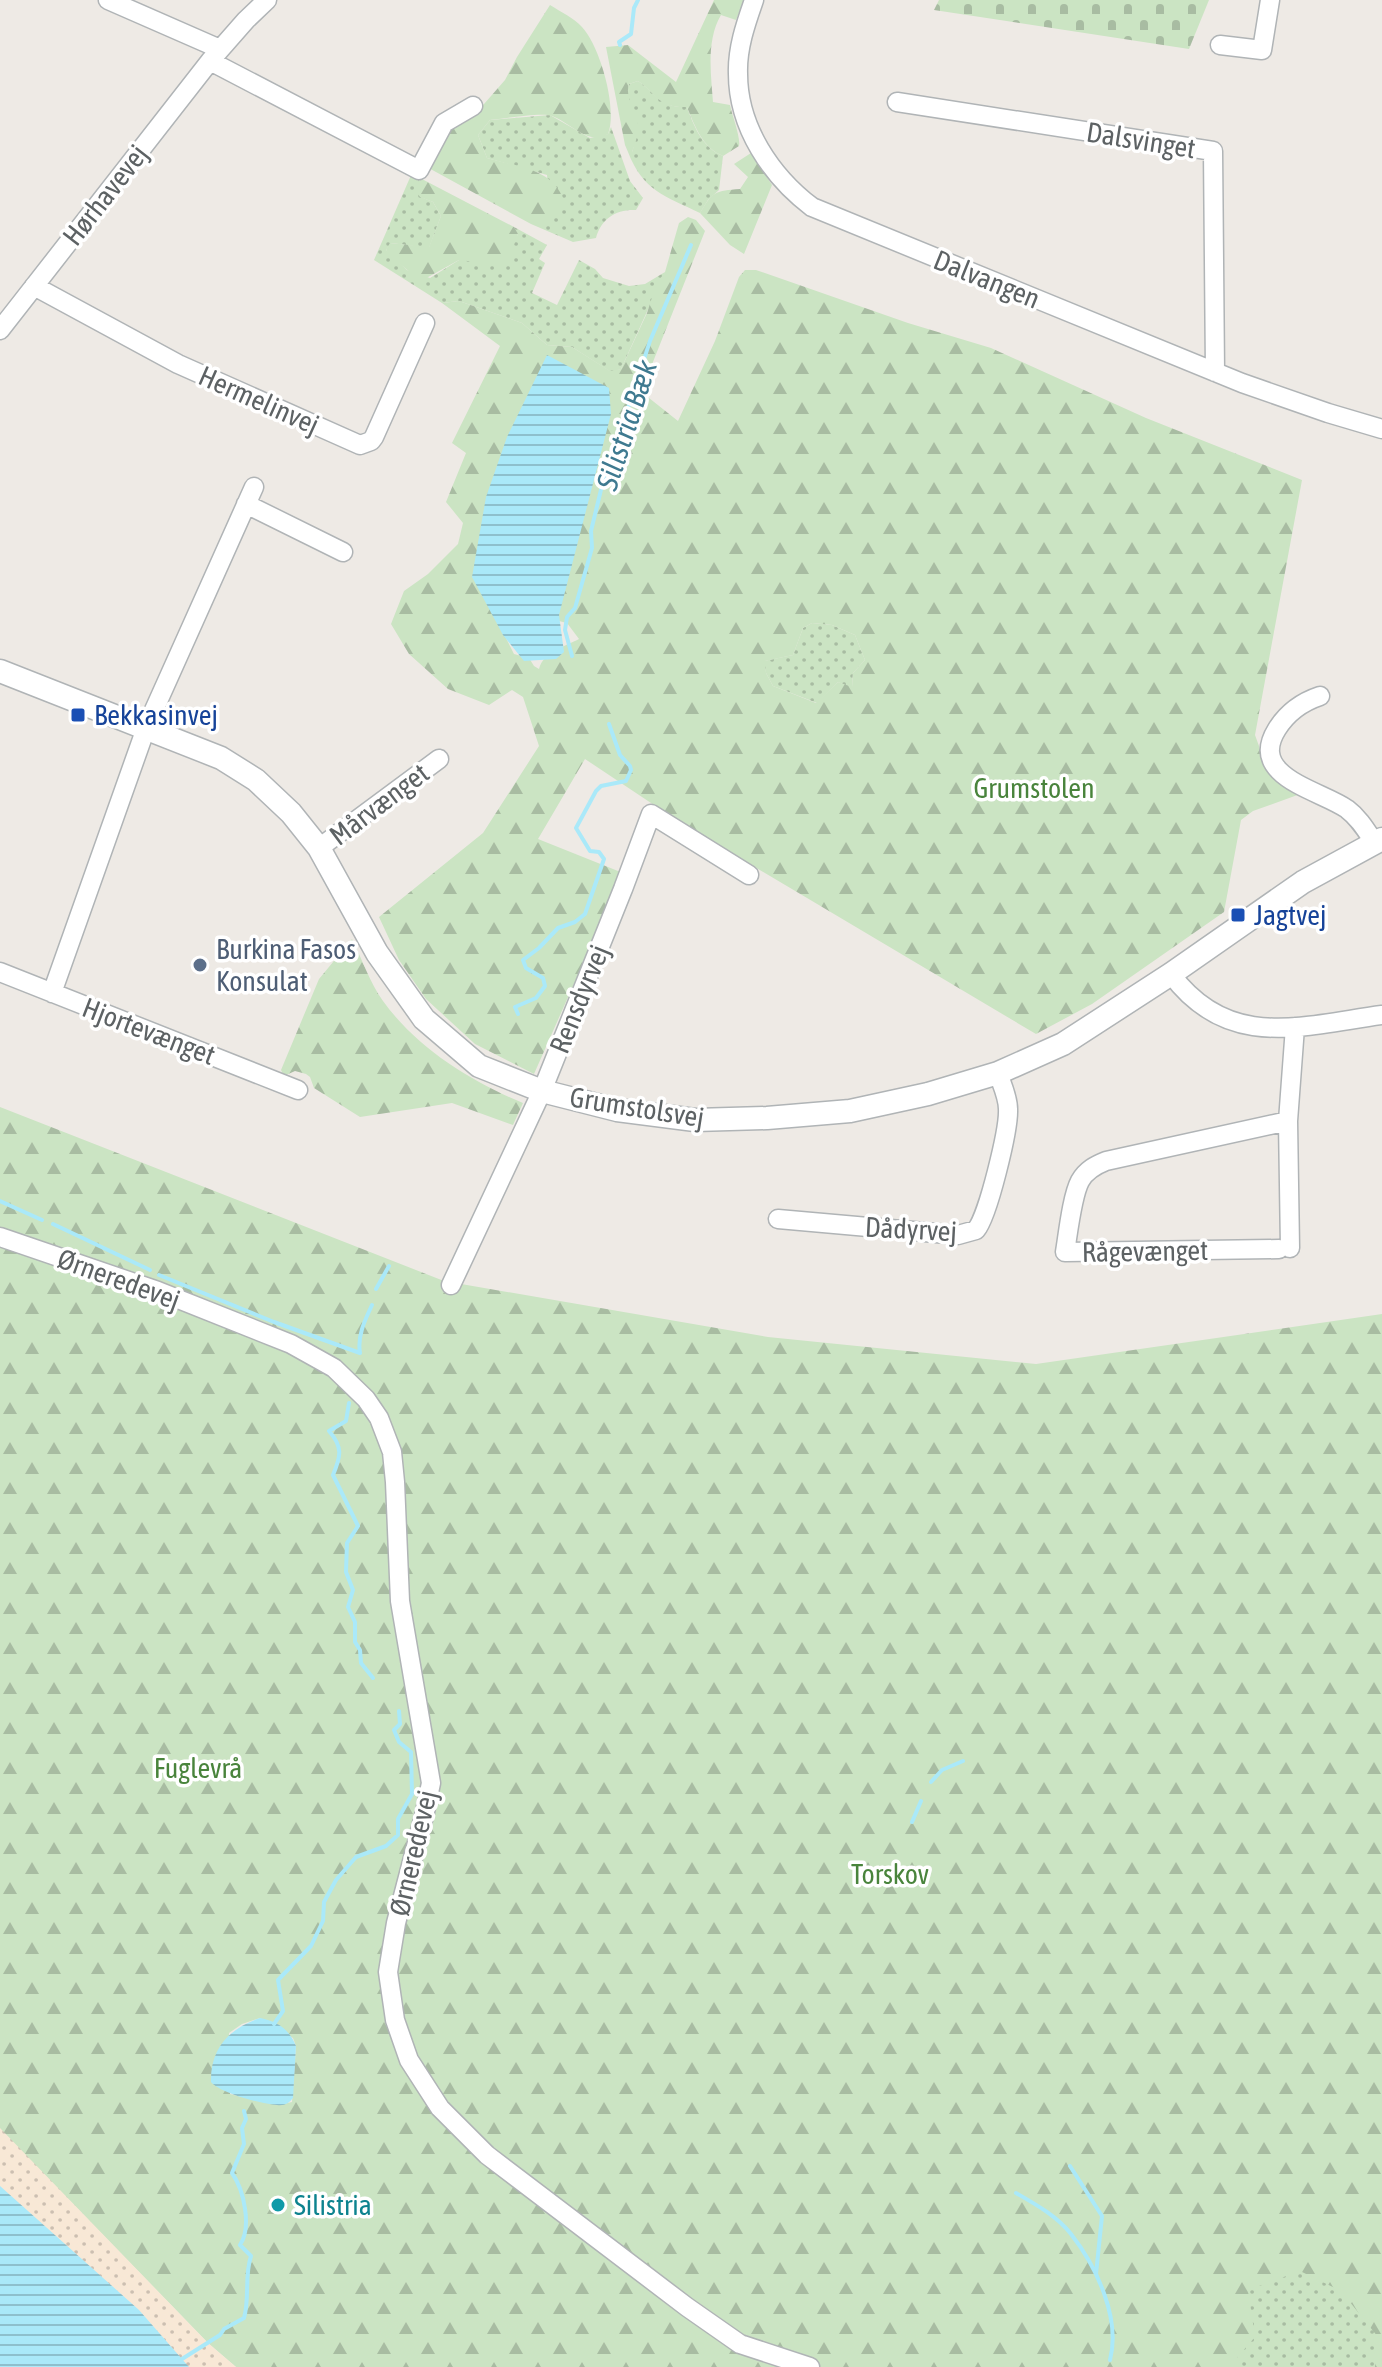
<svg xmlns="http://www.w3.org/2000/svg" width="1382" height="2367" viewBox="0 0 1382 2367" font-family="'Asap Condensed',sans-serif">
	<style>
		.grass { fill: url(#grass-dots) }
		.forest { fill: url(#forest-firs); fill-rule: evenodd }
		.sand { fill: url(#sand-dots) }
		.cemetery { fill: url(#cemetery-stones) }
		.water { fill: url(#water-rules) }
		.lines { fill: none; stroke-linecap: round; stroke-linejoin: round }
		.stream { stroke: #aae9f9; stroke-width: 4 }
		.minor-casing { stroke: #b0b4b6; stroke-width: 21 }
		.tertiary-casing { stroke: #b0b4b6; stroke-width: 25 }
		.minor { stroke: #fff; stroke-width: 18 }
		.tertiary { stroke: #fff; stroke-width: 22 }
		.transit-dot { fill: #1a4fb4; stroke: #fff; stroke-width: 3 }
		.service-dot { fill: #5c6f8a; stroke: #fff; stroke-width: 3 }
		.culture-dot { fill: #0f9aa8; stroke: #fff; stroke-width: 3 }
		.labels { text-anchor: middle; dominant-baseline: central; stroke-width: 7; stroke-linejoin: round; paint-order: stroke }
		.street-label { font-size: 28px; fill: #5d6264; stroke: #fff }
		.transit-label { font-size: 28px; fill: #164399; stroke: #fff; text-anchor: start }
		.park-label { font-size: 28px; fill: #49843c; stroke: #fff }
		.service-label { font-size: 28px; fill: #4e5e75; stroke: #fff; text-anchor: start }
		.culture-label { font-size: 28px; fill: #0d838f; stroke: #fff; text-anchor: start }
		.water-label { font-size: 30px; font-style: italic; fill: #3f7a90; stroke: #fff }
	</style>
	<defs>
		<pattern id="grass-dots" width="8" height="8" patternUnits="userSpaceOnUse" patternTransform="scale(2)"><rect width="8" height="8" fill="#cbe4c3"/><path d="M2 2h.1M6 6h.1" fill="none" stroke="#a8bca2" stroke-width="1.8" stroke-linecap="round"/></pattern>
		<pattern id="forest-firs" width="22" height="20" patternUnits="userSpaceOnUse" patternTransform="scale(2)"><rect width="22" height="20" fill="#cbe4c3"/><path d="M5 1l3.5 6h-7zM16 11l3.5 6h-7z" fill="#a8bca2"/></pattern>
		<pattern id="sand-dots" width="8" height="8" patternUnits="userSpaceOnUse" patternTransform="scale(2)"><rect width="8" height="8" fill="#f8e8d6"/><path d="M2 2h.1M6 6h.1" fill="none" stroke="#ccbfb1" stroke-width="1.8" stroke-linecap="round"/></pattern>
		<pattern id="cemetery-stones" width="16" height="16" patternUnits="userSpaceOnUse" patternTransform="scale(2)"><rect width="16" height="16" fill="#cbe4c3"/><path d="M2 7V4a2 2 0 0 1 4 0v3zM10 15v-3a2 2 0 0 1 4 0v3z" fill="#a8bca2"/></pattern>
		<pattern id="water-rules" width="6" height="5" patternUnits="userSpaceOnUse" patternTransform="scale(2)"><rect width="6" height="5" fill="#aae9f9"/><path d="M0 2.5h6" fill="none" stroke="#8ec0cd"/></pattern>
	</defs>
	<rect width="100%" height="100%" fill="#eeeae5"/>
	<path class="grass" d="M 638,81 C 657,94 660,108 687,107 C 694,127 703,148 723,156 L 719,190 L 708,200 L 700,213 C 665,196 643,191 628,152 L 632,152 C 641,129 622,106 629,84 Z
		M 550,115 L 590,138 L 608,134 L 611,127 L 630,181 L 643,198 L 636,210 C 616,209 601,219 596,238 L 573,242 L 531,224 L 550,224 L 547,175 L 487,158 L 478,135 L 490,120 Z
		M 412,173 L 420,178 L 421,197 L 433,202 L 441,216 L 429,248 L 391,243 L 386,250 L 407,270 L 430,278 L 459,260 L 518,235 L 514,227 L 547,245 L 539,259 L 545,263 L 532,293 L 557,305 L 579,260 L 595,269 L 603,278 L 629,286 L 645,284 L 665,272 L 621,369 L 611,372 L 572,347 L 547,345 L 522,323 L 459,301 L 442,303 L 374,260 Z
		M 812,623 L 832,625 L 855,635 L 865,660 L 853,673 L 852,688 L 838,682 L 817,703 L 773,686 L 766,673 L 764,661 L 793,655 L 803,628 Z
		M 1359,2163 L 1382,2367 L 1156,2367 Z"/>
	<path class="forest" d="M 714,0 L 744,0 L 736,20 L 721,15 C 706,40 711,75 713,102 L 730,105 C 732,115 741,138 739,146 L 723,156 C 703,148 695,127 687,107 C 658,108 658,95 638,81 L 629,84 C 624,100 638,109 638,124 C 639,132 635,145 632,152 L 628,152 L 625,145 L 606,47 L 628,45 L 676,82 Z
		M 550,5 C 561,12 574,18 582,27 C 600,46 618,109 608,134 C 588,146 571,123 552,116 C 542,112 503,119 490,120 L 478,135 L 487,158 C 517,167 553,168 564,201 L 550,224 L 531,224 L 425,166 L 448,127 L 484,104 L 505,80 L 517,57 Z
		M 751,153 L 772,185 L 744,254 L 730,245 L 700,213 C 713,191 715,191 740,189 L 748,177 L 734,164 Z
		M 420,178 L 514,227 L 518,234 L 508,260 L 501,265 L 459,260 L 421,281 L 390,256 L 386,250 L 390,243 L 429,247 L 441,216 L 433,202 L 420,197 L 415,190 Z
		M 688,217 L 696,220 L 705,231 L 647,377 L 644,394 L 678,421 L 715,341 L 739,277 L 745,270 L 756,270 L 908,323 L 991,348 L 1146,418 L 1302,480 L 1255,735 L 1267,768 L 1303,793 L 1253,811 L 1241,820 L 1224,912 L 1092,1004 L 1036,1034 L 684,825 L 585,759 L 538,839 L 623,873 L 534,1074 L 475,1044 L 426,999 L 399,960 L 379,917 L 483,833 L 539,746 L 523,697 L 512,690 L 489,705 L 448,689 L 409,654 L 391,624 L 404,591 L 428,574 L 458,544 L 463,523 L 446,502 L 466,453 L 452,443 L 500,346 L 442,303 L 459,301 L 522,323 L 547,345 L 572,347 L 610,371 L 621,369 L 647,313 L 656,285 L 665,272 L 679,223 ZM 510,609 L 567,623 L 579,639 C 564,647 544,651 539,669 L 534,666 L 529,658 L 514,654 L 503,632 ZM 812,623 L 832,625 L 855,635 L 865,660 L 853,673 L 852,687 L 838,682 L 816,703 L 773,686 L 766,673 L 765,661 L 793,655 L 803,628 Z
		M 352,939 C 362,959 370,983 383,1001 C 417,1048 470,1081 523,1103 L 513,1125 L 452,1103 L 360,1117 L 314,1088 L 310,1077 L 306,1074 L 295,1071 L 284,1076 L 281,1070 L 319,979 Z
		M 0,1107 L 444,1281 L 768,1337 L 1036,1364 L 1382,1314 L 1382,2367 L 1375,2367 L 1378,2337 L 1341,2291 L 1300,2271 L 1248,2290 L 1255,2337 L 1229,2367 L 236,2367 L 208,2343 L 0,2129 ZM 260,2018 L 293,2038 L 296,2046 L 292,2102 L 278,2105 L 230,2094 L 229,2033 L 242,2024 Z"/>
	<path class="sand" d="M 0,2128 L 208,2343 L 236,2367 L 188,2367 L 139,2310 L 0,2187 Z"/>
	<path class="cemetery" d="M 939,0 L 1209,0 L 1189,49 L 934,10 Z"/>
	<path class="water" d="M 547,355 L 609,388 L 611,414 L 559,615 L 564,652 L 556,659 L 524,661 L 503,635 L 472,577 L 486,497 L 507,437 Z
		M 260,2018 C 277,2021 289,2029 296,2046 L 293,2098 C 289,2103 285,2106 277,2105 C 261,2104 220,2093 211,2082 C 210,2048 230,2028 260,2018 Z
		M 0,2186 L 139,2310 L 189,2367 L 0,2367 Z"/>
	<g class="lines">
		<path class="stream" d="M 620,45 L 619,42 L 631,34 L 634,8 L 638,0
			M 572,656 L 565,630 L 567,617 L 575,608 L 592,548 L 591,531 L 607,465 L 616,446 L 618,430 L 626,414 L 650,341 L 691,245
			M 518,1014 L 515,1007 L 536,998 L 545,986 L 543,978 L 526,968 L 523,960 L 539,948 L 558,928 L 575,922 L 585,914 L 604,859 L 599,852 L 590,851 L 576,828 L 596,791 L 601,786 L 626,781 L 631,770 L 630,766 L 620,755 L 609,724
			M 0,1201 L 42,1220
			M 53,1224 L 150,1270
			M 159,1275 L 274,1322 L 360,1353 C 357,1336 365,1320 372,1305
			M 376,1289 L 389,1266
			M 349,1403 L 346,1421 L 329,1431 C 343,1447 341,1456 333,1475 L 358,1526 L 347,1543 L 346,1572 L 353,1590 L 348,1607 L 355,1622 L 355,1642 L 360,1650 L 361,1663 L 373,1678
			M 931,1782 L 942,1770 L 963,1761
			M 912,1822 L 921,1801
			M 274,2024 L 283,2011 L 278,1980 L 311,1946 L 323,1921 L 324,1902 L 336,1880 L 356,1857 L 386,1846 L 398,1835 L 398,1819 L 412,1794 L 411,1752 L 399,1742 L 394,1730 L 400,1724 L 399,1711
			M 1070,2166 L 1102,2216 L 1096,2274
			M 1016,2193 C 1035,2204 1057,2216 1071,2234 C 1096,2266 1121,2318 1110,2360
			M 182,2359 L 220,2335 L 224,2329 L 244,2318 C 250,2297 244,2277 251,2256 L 240,2245 C 252,2227 244,2190 232,2173 L 244,2144 L 242,2128 L 246,2119 L 244,2111"/>
		<defs>
			<path id="minor" d="M 108,0 L 220,49
				M 754,0 C 746,23 737,48 738,74 C 738,127 771,176 812,207 L 1242,383 L 1328,413 L 1382,429
				M 1220,45 L 1262,50 L 1270,0
				M 210,61 L 419,170 L 444,123 L 473,106
				M 897,102 L 1213,151 L 1215,372
				M 34,286 L 178,364 L 360,445 L 371,441 L 374,437 L 425,323
				M 0,330 L 210,61 L 246,20 L 267,0
				M 246,504 L 343,552
				M 1320,696 C 1302,702 1287,713 1277,729 C 1247,777 1320,790 1347,809 C 1359,818 1366,830 1374,842
				M 319,848 L 439,759
				M 0,972 L 298,1090
				M 1171,974 C 1228,1051 1301,1026 1382,1015
				M 52,993 L 146,728 L 254,487
				M 1288,1121 L 1290,1248
				M 778,1219 L 958,1235 L 976,1230 C 988,1216 1009,1129 1008,1109 C 1008,1097 1002,1085 998,1073
				M 0,1237 L 158,1291 L 291,1344 L 334,1368 L 366,1399 L 379,1418 L 392,1452 L 395,1482 L 400,1601 L 431,1783 L 425,1812 L 396,1923 L 388,1972 L 395,2020 L 409,2060 L 440,2108 L 487,2155 L 687,2307 L 740,2344 L 810,2367
				M 1279,1249 L 1065,1252 C 1068,1234 1072,1196 1080,1181 C 1086,1170 1096,1165 1106,1161 L 1288,1121 L 1295,1027
				M 451,1285 L 542,1091 L 623,889 L 651,814 L 749,875"/>
			<path id="tertiary" d="M 0,671 L 221,758 L 256,780 L 291,813 L 319,848 L 377,953 L 424,1019 L 479,1066 L 542,1091 L 617,1110 L 695,1120 L 767,1118 L 850,1111 L 928,1094 L 998,1073 L 1063,1044 L 1171,974 L 1303,882 L 1382,839"/>
		</defs>
		<use href="#minor" class="minor-casing"/>
		<use href="#tertiary" class="tertiary-casing"/>
		<use href="#minor" class="minor"/>
		<use href="#tertiary" class="tertiary"/>
	</g>
	<g class="transit-dot">
		<rect x="70" y="707" width="16" height="16" rx="4"/>
		<rect x="1230" y="907" width="16" height="16" rx="4"/>
	</g>
	<circle class="service-dot" cx="200" cy="965" r="8"/>
	<circle class="culture-dot" cx="278" cy="2205" r="8"/>
	<g class="labels">
		<g class="street-label">
			<text transform="translate(1141 140) rotate(9)">Dalsvinget</text>
			<text transform="translate(105 195) rotate(-52)">Hørhavevej</text>
			<text transform="translate(987 279) rotate(22)">Dalvangen</text>
			<text transform="translate(259 400) rotate(24)">Hermelinvej</text>
			<text transform="translate(379 804) rotate(-37)">Mårvænget</text>
			<text transform="translate(579 999) rotate(-68)">Rensdyrvej</text>
			<text transform="translate(149 1031) rotate(21)">Hjortevænget</text>
			<text transform="translate(637 1107) rotate(9)">Grumstolsvej</text>
			<text transform="translate(911 1229) rotate(3)">Dådyrvej</text>
			<text transform="translate(1145 1251) rotate(-1)">Rågevænget</text>
			<text transform="translate(119 1279) rotate(20)">Ørneredevej</text>
			<text transform="translate(413 1853) rotate(-77)">Ørneredevej</text>
		</g>
		<g class="transit-label">
			<text x="94" y="715">Bekkasinvej</text>
			<text x="1254" y="915">Jagtvej</text>
		</g>
		<g class="park-label">
			<text x="1034" y="788">Grumstolen</text>
			<text x="198" y="1768">Fuglevrå</text>
			<text x="890" y="1874">Torskov</text>
		</g>
		<g class="service-label">
			<text x="216" y="949">Burkina Fasos<tspan x="216" dy="32">Konsulat</tspan></text>
		</g>
		<g class="culture-label">
			<text x="294" y="2205">Silistria</text>
		</g>
		<g class="water-label">
			<text transform="translate(626 425) rotate(-72)">Silistria Bæk</text>
		</g>
	</g>
</svg>
